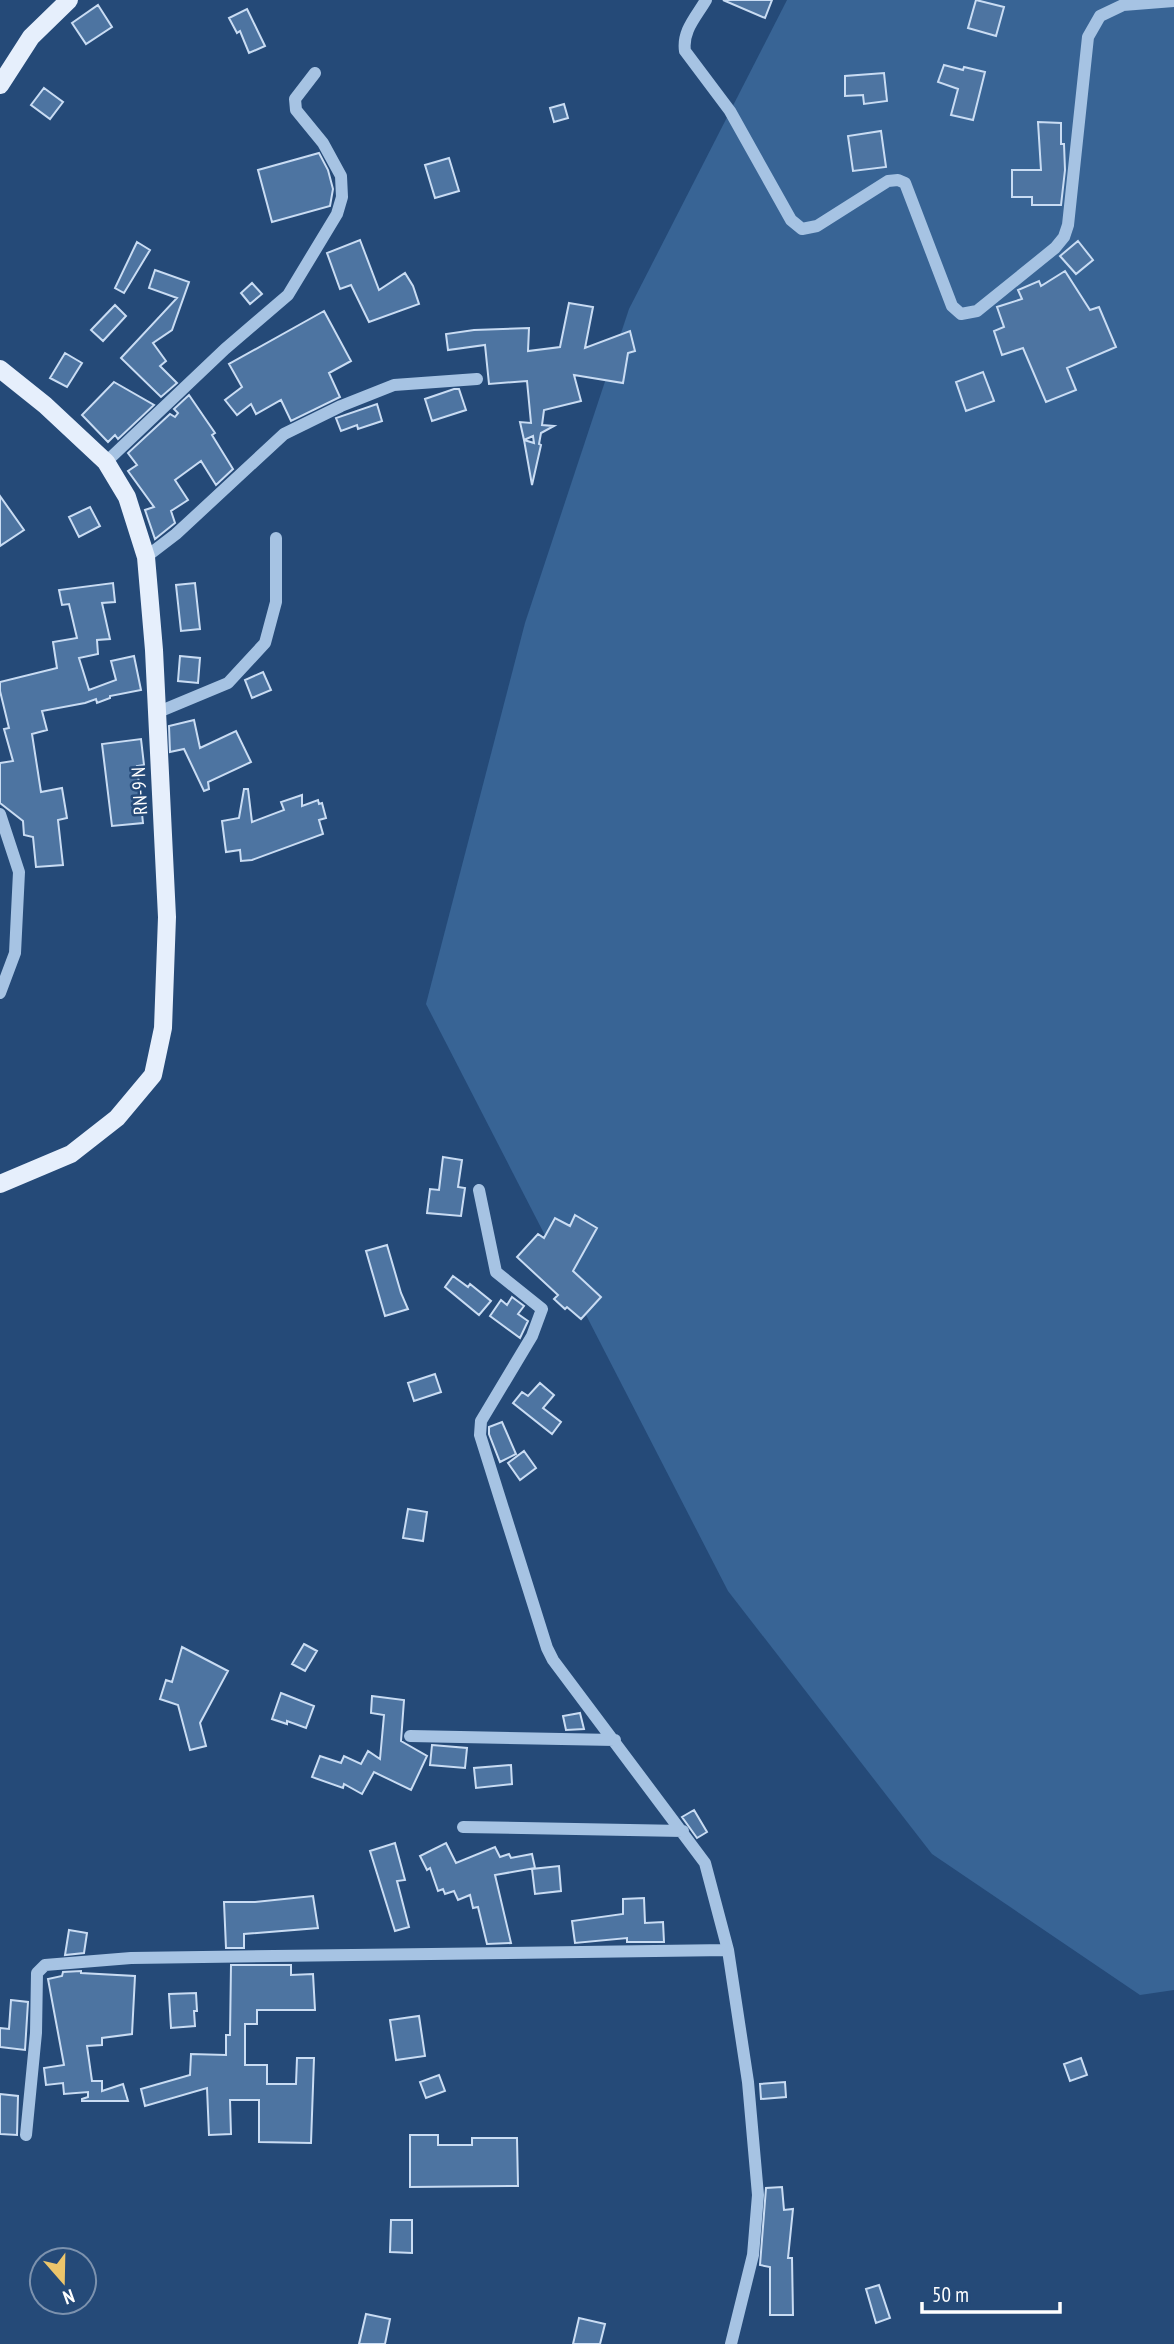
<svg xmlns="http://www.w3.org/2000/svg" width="1174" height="2344" viewBox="0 0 1174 2344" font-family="'PT Sans Narrow',sans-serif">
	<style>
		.green { fill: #386495 }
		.building { fill: #4d74a1; stroke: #c9dcf3; stroke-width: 2 }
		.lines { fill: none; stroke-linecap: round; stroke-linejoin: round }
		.minor { stroke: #a6c3e3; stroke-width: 12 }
		.major { stroke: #e6effc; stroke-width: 18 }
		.labels { text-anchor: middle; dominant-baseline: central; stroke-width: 5; stroke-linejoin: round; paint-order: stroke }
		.street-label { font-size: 19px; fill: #fff; stroke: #254a78 }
	</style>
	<rect width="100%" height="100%" fill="#254a78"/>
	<path class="green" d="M 787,0 L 1174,0 L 1174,1990 L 1140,1995 L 932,1854 L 728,1591 L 426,1004 L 525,623 L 629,309 Z"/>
	<path class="building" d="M 723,0 L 772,0 L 765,18 Z
		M 976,0 L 1004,7 L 996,36 L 968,28 Z
		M 98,5 L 112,27 L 86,44 L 72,23 Z
		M 247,9 L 265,46 L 249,53 L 240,31 L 237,33 L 229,18 Z
		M 944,65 L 963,70 L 964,67 L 985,72 L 973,120 L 951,115 L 958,89 L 938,82 Z
		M 884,73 L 887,101 L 864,104 L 863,95 L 845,96 L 845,76 Z
		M 44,88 L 63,102 L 50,119 L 31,105 Z
		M 564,104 L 568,118 L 554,122 L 550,108 Z
		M 1038,122 L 1061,123 L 1061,144 L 1064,144 L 1065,170 L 1061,205 L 1032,205 L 1032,197 L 1012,197 L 1012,170 L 1041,170 Z
		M 881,131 L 886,167 L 853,171 L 848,136 Z
		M 319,153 L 328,170 L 333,189 L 330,206 L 272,222 L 258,170 Z
		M 449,158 L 459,191 L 435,198 L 425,165 Z
		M 360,240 L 379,290 L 405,273 L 413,286 L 419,304 L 369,322 L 351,285 L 340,289 L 327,253 Z
		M 1078,241 L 1093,260 L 1076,274 L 1060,256 Z
		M 137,242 L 150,250 L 124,293 L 115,288 Z
		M 155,270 L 189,282 L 172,330 L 153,343 L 166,361 L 160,366 L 177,383 L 161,397 L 121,358 L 177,298 L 149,288 Z
		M 1065,271 L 1090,310 L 1099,307 L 1116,347 L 1067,368 L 1076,390 L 1046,402 L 1023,348 L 1002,355 L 994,331 L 1004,327 L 997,307 L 1022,299 L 1018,290 L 1039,281 L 1041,286 Z
		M 252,283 L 262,294 L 250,304 L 241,293 Z
		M 569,303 L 593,307 L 585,348 L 630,331 L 635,351 L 628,353 L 623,383 L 574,375 L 581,401 L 544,410 L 542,425 L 554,426 L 541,433 L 539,444 L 541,445 L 532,485 L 524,440 L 534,443 L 533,436 L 524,440 L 520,422 L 531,423 L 527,381 L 489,384 L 485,345 L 448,350 L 446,334 L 474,330 L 529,328 L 528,351 L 560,347 Z
		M 115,305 L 126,316 L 103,341 L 91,330 Z
		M 324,311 L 351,361 L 329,373 L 340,397 L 291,421 L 281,400 L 256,414 L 251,404 L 237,415 L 225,400 L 242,387 L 229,364 Z
		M 65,353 L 82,363 L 67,387 L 50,378 Z
		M 983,372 L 994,401 L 966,411 L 956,382 Z
		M 114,382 L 154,405 L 118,439 L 115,435 L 108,442 L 82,415 Z
		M 454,389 L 459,389 L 466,410 L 432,421 L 425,399 Z
		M 189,395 L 215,433 L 212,435 L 233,469 L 216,485 L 201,461 L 175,480 L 188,500 L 171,511 L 175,523 L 155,539 L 145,510 L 154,507 L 128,471 L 137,465 L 128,453 L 170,414 L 175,417 L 178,413 L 174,409 Z
		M 377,404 L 382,421 L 358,429 L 357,425 L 341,431 L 336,418 Z
		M 0,496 L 24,530 L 0,546 Z
		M 90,507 L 100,526 L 79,537 L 69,517 Z
		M 113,583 L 115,602 L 102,603 L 110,639 L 97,640 L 98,654 L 79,658 L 89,690 L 116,680 L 111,661 L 134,656 L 141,690 L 110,696 L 110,698 L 97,703 L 96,699 L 85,703 L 42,711 L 47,730 L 32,734 L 41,792 L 62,788 L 67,818 L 58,820 L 63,865 L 36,867 L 33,837 L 24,835 L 23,821 L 0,803 L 0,763 L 13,761 L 4,729 L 9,728 L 0,691 L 0,682 L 57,668 L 53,642 L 77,638 L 69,604 L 62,605 L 59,590 Z
		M 195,583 L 200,629 L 181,631 L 176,585 Z
		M 180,656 L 200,658 L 198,683 L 178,681 Z
		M 263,672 L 271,690 L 252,698 L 245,680 Z
		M 194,720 L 200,748 L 236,731 L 251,762 L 208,782 L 209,789 L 204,791 L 184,749 L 170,752 L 169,726 Z
		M 141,739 L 144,765 L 137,766 L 143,823 L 112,826 L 102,744 Z
		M 244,789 L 248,789 L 252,822 L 284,810 L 281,802 L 302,795 L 302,806 L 318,800 L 319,804 L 322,803 L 326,818 L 319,820 L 323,834 L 252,860 L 241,861 L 240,850 L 226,852 L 222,821 L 239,818 Z
		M 443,1157 L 462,1160 L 458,1187 L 465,1188 L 461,1216 L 427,1213 L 430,1189 L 439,1190 Z
		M 575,1215 L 597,1228 L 573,1271 L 601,1297 L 581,1319 L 567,1307 L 565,1309 L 554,1299 L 558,1295 L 517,1257 L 538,1234 L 544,1238 L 555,1218 L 570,1226 Z
		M 387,1245 L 401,1293 L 408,1309 L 385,1316 L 366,1251 Z
		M 453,1276 L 468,1287 L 470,1284 L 491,1301 L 479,1315 L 445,1287 Z
		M 512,1297 L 524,1306 L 518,1314 L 528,1321 L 520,1338 L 490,1316 L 501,1300 L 507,1305 Z
		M 435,1374 L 441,1392 L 414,1401 L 408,1383 Z
		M 540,1383 L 554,1395 L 543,1408 L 561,1422 L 552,1434 L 513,1403 L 522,1392 L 528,1396 Z
		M 502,1422 L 516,1454 L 500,1462 L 489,1434 L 489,1427 Z
		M 524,1451 L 536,1468 L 520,1480 L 508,1463 Z
		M 408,1509 L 427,1512 L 423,1541 L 403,1538 Z
		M 304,1644 L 317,1651 L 305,1671 L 292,1664 Z
		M 182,1647 L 228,1671 L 200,1723 L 206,1746 L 190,1750 L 178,1705 L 160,1699 L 166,1680 L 172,1682 Z
		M 281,1693 L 314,1706 L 306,1728 L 287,1721 L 287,1724 L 272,1719 Z
		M 372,1696 L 404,1700 L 401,1741 L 427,1756 L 411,1790 L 374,1772 L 362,1794 L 344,1784 L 343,1788 L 312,1777 L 320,1756 L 341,1763 L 344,1756 L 361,1764 L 368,1751 L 380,1759 L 384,1715 L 371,1713 Z
		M 580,1713 L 584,1729 L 566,1730 L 563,1716 Z
		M 432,1745 L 467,1748 L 465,1768 L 430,1765 Z
		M 511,1765 L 512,1784 L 476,1788 L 474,1768 Z
		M 694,1810 L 707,1832 L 697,1838 L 682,1817 Z
		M 395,1843 L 405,1880 L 397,1881 L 409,1927 L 395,1931 L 370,1851 Z
		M 446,1843 L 456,1863 L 495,1847 L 500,1857 L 509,1854 L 511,1858 L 532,1854 L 535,1868 L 495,1875 L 511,1943 L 487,1944 L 478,1907 L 473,1908 L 470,1895 L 458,1900 L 454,1891 L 445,1894 L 443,1889 L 438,1891 L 430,1868 L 427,1870 L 420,1856 Z
		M 559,1866 L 561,1891 L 535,1894 L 532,1869 Z
		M 313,1896 L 318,1928 L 244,1934 L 244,1948 L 226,1948 L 224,1902 L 255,1902 Z
		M 644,1898 L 645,1923 L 663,1922 L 664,1942 L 627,1942 L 627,1938 L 575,1943 L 572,1921 L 623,1914 L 623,1899 Z
		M 69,1930 L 87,1933 L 84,1953 L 65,1955 Z
		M 231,1965 L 291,1965 L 291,1975 L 313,1974 L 315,2010 L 257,2010 L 257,2024 L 245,2024 L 245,2065 L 267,2065 L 267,2084 L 296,2084 L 297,2058 L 314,2058 L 311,2143 L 259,2142 L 259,2100 L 230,2100 L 231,2134 L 209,2135 L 207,2088 L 145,2106 L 141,2089 L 190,2075 L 191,2054 L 226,2055 L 226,2035 L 230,2035 Z
		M 81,1971 L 81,1973 L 135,1976 L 132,2034 L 102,2038 L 102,2045 L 87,2046 L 92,2081 L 102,2081 L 102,2091 L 123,2084 L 128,2101 L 82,2101 L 82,2099 L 88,2097 L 88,2092 L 64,2094 L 63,2083 L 46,2085 L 44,2068 L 64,2065 L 48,1979 L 62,1976 L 63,1972 Z
		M 196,1993 L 197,2011 L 194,2011 L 195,2026 L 171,2028 L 169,1994 Z
		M 11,2000 L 28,2002 L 25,2050 L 0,2047 L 0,2028 L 9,2029 Z
		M 419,2016 L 425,2056 L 396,2060 L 390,2020 Z
		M 1081,2058 L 1087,2075 L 1070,2081 L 1064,2064 Z
		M 439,2075 L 445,2091 L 426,2098 L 420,2082 Z
		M 785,2082 L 786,2097 L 761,2099 L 760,2084 Z
		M 0,2094 L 18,2096 L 17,2135 L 0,2134 Z
		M 410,2135 L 438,2135 L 438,2145 L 472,2145 L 472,2138 L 517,2138 L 518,2186 L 410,2187 Z
		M 782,2187 L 784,2210 L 793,2209 L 788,2258 L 792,2258 L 793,2315 L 770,2315 L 770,2267 L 760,2265 L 766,2188 Z
		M 391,2220 L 412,2220 L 412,2253 L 390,2252 Z
		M 879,2285 L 890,2318 L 876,2323 L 866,2289 Z
		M 366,2314 L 390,2319 L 385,2344 L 359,2344 Z
		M 579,2318 L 605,2324 L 600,2344 L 573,2344 Z"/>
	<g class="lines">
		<path class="minor" d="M 706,0 C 696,17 682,31 685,51 L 730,111 L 791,220 L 802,229 L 817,226 L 888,181 L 898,180 L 905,183 L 952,306 L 961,314 L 977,311 L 1055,248 L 1064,237 L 1068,225 L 1088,37 L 1100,16 L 1123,5 L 1174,1
			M 106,462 L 225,349 L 288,295 L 337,214 L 342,197 L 341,176 L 323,143 L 296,110 L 295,99 L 315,73
			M 146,557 L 176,534 L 284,434 L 341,406 L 394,385 L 477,379
			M 156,713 L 228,683 L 265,643 L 276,602 L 276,538
			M 0,814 L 19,872 L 15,953 L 0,993
			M 479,1190 L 496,1272 L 542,1309 L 532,1336 L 481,1421 L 480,1435 L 547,1648 L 553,1660 L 705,1863 L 728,1950 L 748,2082 L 758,2195 L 753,2255 L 731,2344
			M 410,1736 L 615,1740
			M 463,1827 L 683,1831
			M 26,2135 L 36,2033 L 37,1973 L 45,1965 L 131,1958 L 728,1950"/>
		<path class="major" d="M 0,85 L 31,37 L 69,0
			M 0,369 L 45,405 L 106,462 L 127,497 L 146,557 L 154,650 L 167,917 L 163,1028 L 153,1075 L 117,1118 L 71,1154 L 0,1184"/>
	</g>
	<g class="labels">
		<g class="street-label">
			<text transform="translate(139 791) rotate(-93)">RN-9 N</text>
		</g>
	</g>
	<g transform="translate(63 2281) rotate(160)"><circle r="33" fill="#254a78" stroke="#7c92ae" stroke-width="2"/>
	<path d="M0-5L12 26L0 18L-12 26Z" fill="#ecc56b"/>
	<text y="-10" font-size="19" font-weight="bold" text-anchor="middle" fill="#ffffff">N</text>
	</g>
	<path d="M922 2302v10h138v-10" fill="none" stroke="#ffffff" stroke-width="3.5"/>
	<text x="932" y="2302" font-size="21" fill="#ffffff" stroke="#254a78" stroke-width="5" paint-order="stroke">50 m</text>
</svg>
